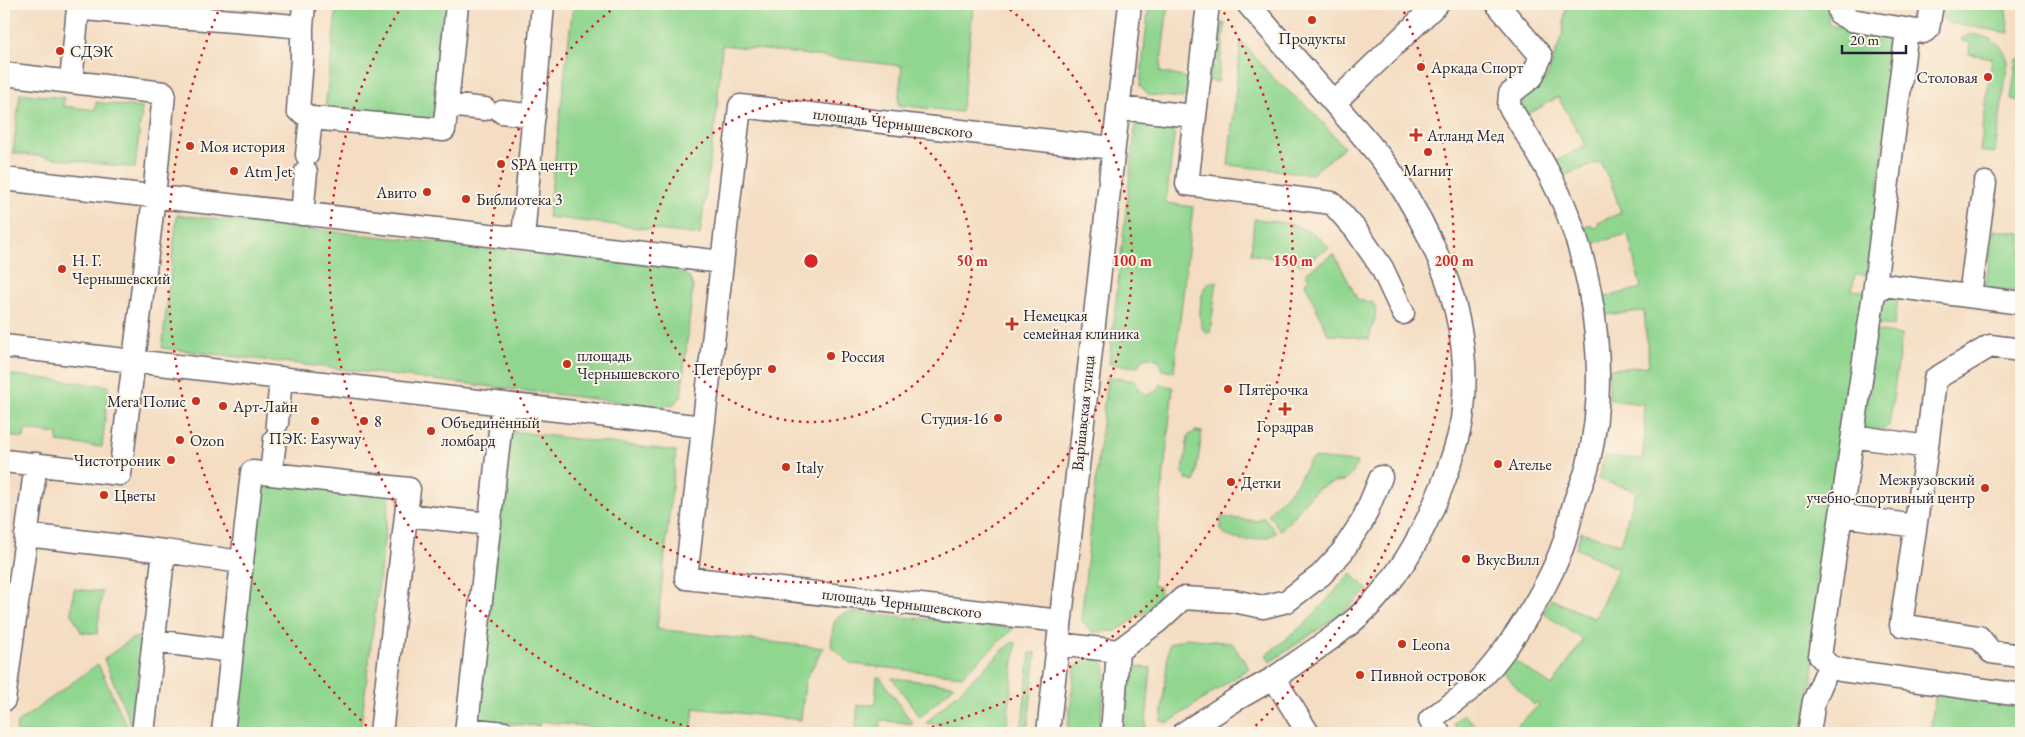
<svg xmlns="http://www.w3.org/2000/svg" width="2025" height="737" viewBox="0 0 2025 737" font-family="'EB Garamond',serif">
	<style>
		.green { fill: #90d68f; stroke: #597c65 }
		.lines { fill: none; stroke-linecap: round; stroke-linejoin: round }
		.minor-casing { stroke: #6c636a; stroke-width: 25 }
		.minor { stroke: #fff; stroke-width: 22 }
		.ring { fill: none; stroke: #d62828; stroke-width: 2.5; stroke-dasharray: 2.5 5 }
		.poi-dot { fill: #c8321e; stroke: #fcf5e5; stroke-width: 2 }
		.labels { text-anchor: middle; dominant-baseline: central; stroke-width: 4; stroke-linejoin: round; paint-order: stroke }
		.poi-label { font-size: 16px; fill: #22223b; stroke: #fcf5e5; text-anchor: start }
		.street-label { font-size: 16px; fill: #22223b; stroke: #fcf5e5 }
		.centre { fill: #d62828; stroke: #fcf5e5; stroke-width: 2.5 }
		.ring-label { font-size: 15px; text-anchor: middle; font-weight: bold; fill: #d62828; stroke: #fcf5e5; stroke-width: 4; stroke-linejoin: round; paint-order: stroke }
	</style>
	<rect width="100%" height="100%" fill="#fcf5e5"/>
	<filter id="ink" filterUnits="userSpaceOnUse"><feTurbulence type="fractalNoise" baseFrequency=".02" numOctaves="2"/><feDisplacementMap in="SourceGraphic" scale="10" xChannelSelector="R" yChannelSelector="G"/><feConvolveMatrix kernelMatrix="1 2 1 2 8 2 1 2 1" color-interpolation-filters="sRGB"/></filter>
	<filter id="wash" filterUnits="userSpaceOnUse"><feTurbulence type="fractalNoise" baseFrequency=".0096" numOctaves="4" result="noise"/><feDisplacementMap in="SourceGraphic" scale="20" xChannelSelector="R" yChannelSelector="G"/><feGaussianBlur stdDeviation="1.12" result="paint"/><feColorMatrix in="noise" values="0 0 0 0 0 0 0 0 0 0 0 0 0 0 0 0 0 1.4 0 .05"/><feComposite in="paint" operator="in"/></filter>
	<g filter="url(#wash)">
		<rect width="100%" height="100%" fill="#f4ddc2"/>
		<path class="green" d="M 337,4 L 450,4 L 435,122 L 325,109 Z
			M 573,4 L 974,4 L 961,112 L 898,105 L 902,66 L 722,45 L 717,109 L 700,235 L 548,217 Z
			M 1149,4 L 1168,4 L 1160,72 L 1187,78 L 1186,96 L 1184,98 L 1149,95 L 1140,86 Z
			M 1566,4 L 1830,4 L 1828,25 L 1883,35 L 1894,45 L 1869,275 L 1855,274 L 1852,290 L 1863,291 L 1867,297 L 1811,684 L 1802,733 L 1510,733 L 1539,705 L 1537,702 L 1534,705 L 1502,672 L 1512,659 L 1552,686 L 1583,640 L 1543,613 L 1551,599 L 1595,619 L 1618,569 L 1576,548 L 1581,532 L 1620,544 L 1636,491 L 1598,479 L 1605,456 L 1642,459 L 1645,431 L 1643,404 L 1609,400 L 1609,369 L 1649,366 L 1644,311 L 1604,315 L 1602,298 L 1641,288 L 1628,234 L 1590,244 L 1584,228 L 1591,225 L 1593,228 L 1599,226 L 1598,222 L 1621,213 L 1611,183 L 1600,162 L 1563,176 L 1555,162 L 1586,145 L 1558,97 L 1527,115 L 1519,102 L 1547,78 L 1563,32 Z
			M 1942,4 L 2005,4 L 2009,33 L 1949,23 C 1940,19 1941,13 1942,4 Z
			M 1215,22 L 1225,23 L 1218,82 L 1208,81 Z
			M 1971,34 C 1991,38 2002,41 2008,62 L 1995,152 L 1993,153 L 1980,151 L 1992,58 L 1969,54 L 1970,43 L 1962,41 L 1962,38 Z
			M 1241,41 L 1273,78 L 1313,112 L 1344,147 L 1312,174 L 1228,165 Z
			M 2017,59 L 2021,59 L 2021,101 L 2011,99 Z
			M 20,93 L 64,98 L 63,106 L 95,110 L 96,102 L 142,108 L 135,168 L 13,153 Z
			M 1176,119 L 1166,203 L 1193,207 L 1174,372 L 1162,370 L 1159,360 L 1150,357 L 1144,358 L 1137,367 L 1109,364 L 1136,120 Z
			M 177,215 L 545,254 L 545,257 L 549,257 L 549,254 L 676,268 L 689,277 L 693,286 L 681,397 L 674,404 L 662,407 L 162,348 Z
			M 1254,219 C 1282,222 1310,224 1329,248 L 1300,265 L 1294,259 L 1290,261 L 1251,254 Z
			M 1994,230 L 2021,233 L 2021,292 L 1985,287 Z
			M 1334,254 L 1358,300 L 1373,303 C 1380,314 1371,327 1369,339 L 1328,334 L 1305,283 L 1309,279 L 1305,273 Z
			M 1217,281 L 1210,333 L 1205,332 C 1197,324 1200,300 1204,289 C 1206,284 1211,282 1217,281 Z
			M 1899,294 L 1894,326 L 1875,324 L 1884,299 Z
			M 1874,331 L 1902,335 L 1889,425 L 1883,430 L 1860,427 Z
			M 4,374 L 109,386 L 102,447 L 57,442 L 58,434 L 25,430 L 24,438 L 4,436 Z
			M 1107,377 L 1136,381 L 1139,390 L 1148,395 L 1157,391 L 1160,384 L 1173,387 L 1152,585 L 1160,587 L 1157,605 L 1116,631 L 1092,632 L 1081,619 Z
			M 510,431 L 676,451 L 657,629 L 823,648 L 805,681 L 801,720 L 694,708 L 691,733 L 640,733 L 540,721 L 539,726 L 478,721 Z
			M 1196,431 L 1202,432 L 1195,482 L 1186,479 L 1183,472 L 1188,436 Z
			M 1313,458 L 1357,462 L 1353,473 L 1345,481 C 1309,482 1306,509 1280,530 L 1268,514 L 1297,483 L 1310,460 Z
			M 256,477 L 390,492 L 360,733 L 231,733 Z
			M 1221,517 L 1257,521 L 1264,517 L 1276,533 C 1263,541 1229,545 1221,529 Z
			M 1351,573 L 1368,590 L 1341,614 L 1270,662 L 1266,655 L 1308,621 Z
			M 74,589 L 102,592 L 97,634 L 81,632 L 71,612 Z
			M 854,612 L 1014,628 L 962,676 L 851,664 L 831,646 C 834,625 830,614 854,612 Z
			M 142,636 L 132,727 L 104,659 L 131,639 Z
			M 1187,638 L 1232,643 L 1249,668 L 1168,723 L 1161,721 L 1169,644 Z
			M 1011,643 L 1016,643 L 1006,733 L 976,733 L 976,730 L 926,723 Z
			M 1030,653 L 1036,653 L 1027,733 L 1021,733 Z
			M 1088,658 L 1100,660 L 1106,668 L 1099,733 L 1067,733 L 1075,667 Z
			M 98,664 L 130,733 L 16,733 L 17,723 Z
			M 1130,666 L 1151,668 L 1145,733 L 1123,733 Z
			M 877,677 L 880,677 L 913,724 L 881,720 L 879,733 L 855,733 L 858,705 L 875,705 Z
			M 892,678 L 953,685 L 954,686 L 920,717 Z
			M 1936,691 L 2021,703 L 2021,733 L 1930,733 Z
			M 1463,714 L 1484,733 L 1458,733 L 1454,723 Z"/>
	</g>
	<g filter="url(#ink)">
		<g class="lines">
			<defs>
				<path id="minor" d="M 78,4 L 78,8 C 152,17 227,19 302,27 L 302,60 L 298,110 L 311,118 L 444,130 L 447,105 L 485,109
					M 1208,4 L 1187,184 L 1332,203 L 1356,230 L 1382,268 L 1403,313
					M 1248,4 L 1334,103 L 1437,4
					M 1837,4 L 1840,14 L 1851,20 L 1923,32 L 1928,29 L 1932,4
					M 302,27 L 304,4
					M 4,74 L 164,93 L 154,197 L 120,474 L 4,461
					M 71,82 L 78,8
					M 447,105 L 457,4
					M 1118,108 L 1194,116
					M 502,112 L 534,116
					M 307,155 L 311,118
					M 4,179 L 722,262
					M 302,214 L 306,172
					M 523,239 L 543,4
					M 1874,293 L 1907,30
					M 1970,296 L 1985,183
					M 2021,303 L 1884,285 L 1874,293 L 1820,656 L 1829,666 L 1841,670 L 2021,695
					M 4,346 L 703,427
					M 277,423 L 281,378
					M 1853,436 L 1927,447 L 1935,379 L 1990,346 L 2021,350
					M 1927,447 L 1901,625 L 1979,637 L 1991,652 L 2021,656
					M 271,474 L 409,489 L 381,733
					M 406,515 L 490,524
					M 1841,515 L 1915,526
					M 26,535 L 164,551 L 143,733
					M 164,551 L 241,562
					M 1060,621 L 686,578 L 740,106 L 1113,148
					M 154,641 L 232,651
					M 1058,644 L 1118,651 L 1157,622 L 1183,598 L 1233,601 L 1263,607 L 1287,601 L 1321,575 L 1342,552 L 1363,520 L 1381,477
					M 1274,678 C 1308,654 1347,631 1375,600 C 1406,566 1425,528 1442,486 C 1451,462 1461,436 1463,410 C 1472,326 1440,245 1394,176 C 1377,150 1354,127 1334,103
					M 4,700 L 36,464
					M 467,729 L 504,733
					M 223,733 L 252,472 L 271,474 L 275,439
					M 466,733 L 503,404
					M 1048,733 L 1130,4
					M 1112,733 L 1118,651
					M 1184,733 L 1235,700 L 1274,678 L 1308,733
					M 1439,733 L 1430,720 C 1445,708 1462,698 1475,685 C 1506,655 1547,589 1562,548 C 1568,533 1570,516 1575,501 C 1579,489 1585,477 1588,465 C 1608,382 1597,284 1564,205 C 1549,170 1529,138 1509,106 L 1510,94 L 1532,77 L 1541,56 L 1497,4
					M 1809,733 L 1814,701 L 1829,666"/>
			</defs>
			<use href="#minor" class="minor-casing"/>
			<use href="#minor" class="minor"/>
		</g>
	</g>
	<g class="ring">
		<circle cx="811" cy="261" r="161"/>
		<path d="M1004 5A321 321 0 1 1 618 5"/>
		<path d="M711 732A482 482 0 0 1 402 6M1220 6A482 482 0 0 1 911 732"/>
		<path d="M372 731A643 643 0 0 1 221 5M1401 5A643 643 0 0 1 1250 731"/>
	</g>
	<g class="poi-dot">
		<circle cx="1312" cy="20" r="5"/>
		<circle cx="60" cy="51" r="5"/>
		<circle cx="1421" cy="67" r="5"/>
		<circle cx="1988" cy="77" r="5"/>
		<path d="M1413.5 127.5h5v5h5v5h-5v5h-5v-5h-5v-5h5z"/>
		<circle cx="190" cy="146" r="5"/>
		<circle cx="1428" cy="152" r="5"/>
		<circle cx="501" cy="164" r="5"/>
		<circle cx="234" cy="171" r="5"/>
		<circle cx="427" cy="192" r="5"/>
		<circle cx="466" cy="199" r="5"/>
		<circle cx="62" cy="269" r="5"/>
		<path d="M1009.5 316.5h5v5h5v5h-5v5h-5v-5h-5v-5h5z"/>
		<circle cx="831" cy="356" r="5"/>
		<circle cx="567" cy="364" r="5"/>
		<circle cx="772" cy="369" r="5"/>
		<circle cx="1228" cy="389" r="5"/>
		<circle cx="196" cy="401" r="5"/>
		<circle cx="223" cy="406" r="5"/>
		<path d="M1282.5 401.5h5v5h5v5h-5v5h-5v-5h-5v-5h5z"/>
		<circle cx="998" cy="418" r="5"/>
		<circle cx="315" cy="421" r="5"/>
		<circle cx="364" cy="421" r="5"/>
		<circle cx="431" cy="431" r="5"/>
		<circle cx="180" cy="440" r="5"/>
		<circle cx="171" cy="460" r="5"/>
		<circle cx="1498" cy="464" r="5"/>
		<circle cx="786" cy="467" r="5"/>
		<circle cx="1231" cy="482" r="5"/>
		<circle cx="1985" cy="488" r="5"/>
		<circle cx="104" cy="495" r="5"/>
		<circle cx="1466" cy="559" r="5"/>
		<circle cx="1402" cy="644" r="5"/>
		<circle cx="1360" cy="675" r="5"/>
	</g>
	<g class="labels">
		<g class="poi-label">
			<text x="1312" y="38" text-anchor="middle">Продукты</text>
			<text x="70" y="51">СДЭК</text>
			<text x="1431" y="67">Аркада Спорт</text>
			<text x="1978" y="77" text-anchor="end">Столовая</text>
			<text x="1427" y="135">Атланд Мед</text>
			<text x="200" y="146">Моя история</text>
			<text x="511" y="164">SPA центр</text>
			<text x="1428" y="170" text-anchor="middle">Магнит</text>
			<text x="244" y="171">Atm Jet</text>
			<text x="417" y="192" text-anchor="end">Авито</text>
			<text x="476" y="199">Библиотека 3</text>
			<text x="72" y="260">Н. Г.<tspan x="72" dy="18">Чернышевский</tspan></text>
			<text x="1023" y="315">Немецкая<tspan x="1023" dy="18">семейная клиника</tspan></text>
			<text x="577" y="355">площадь<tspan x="577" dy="18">Чернышевского</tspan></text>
			<text x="841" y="356">Россия</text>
			<text x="762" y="369" text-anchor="end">Петербург</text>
			<text x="1238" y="389">Пятёрочка</text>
			<text x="186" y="401" text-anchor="end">Мега Полис</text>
			<text x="233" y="406">Арт-Лайн</text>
			<text x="988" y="418" text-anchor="end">Студия-16</text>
			<text x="374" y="421">8</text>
			<text x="441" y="422">Объединённый<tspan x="441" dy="18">ломбард</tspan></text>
			<text x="1285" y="426" text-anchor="middle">Горздрав</text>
			<text x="315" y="438" text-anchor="middle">ПЭК: Easyway</text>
			<text x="190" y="440">Ozon</text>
			<text x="161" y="460" text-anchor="end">Чистотроник</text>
			<text x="1508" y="464">Ателье</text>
			<text x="796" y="467">Italy</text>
			<text x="1975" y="479" text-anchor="end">Межвузовский<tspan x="1975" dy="18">учебно-спортивный центр</tspan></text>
			<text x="1241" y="482">Детки</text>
			<text x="114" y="495">Цветы</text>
			<text x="1476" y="559">ВкусВилл</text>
			<text x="1412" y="644">Leona</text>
			<text x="1370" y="675">Пивной островок</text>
		</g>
		<g class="street-label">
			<text transform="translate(893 123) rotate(7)">площадь Чернышевского</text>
			<text transform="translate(1083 413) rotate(-84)">Варшавская улица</text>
			<text transform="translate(902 603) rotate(7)">площадь Чернышевского</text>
		</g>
	</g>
	<circle cx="811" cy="261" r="8" class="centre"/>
	<g class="ring-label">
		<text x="972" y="266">50 m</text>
		<text x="1132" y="266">100 m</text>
		<text x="1293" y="266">150 m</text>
		<text x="1454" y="266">200 m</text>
	</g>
	<rect width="2025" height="737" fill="none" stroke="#fcf5e5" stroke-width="20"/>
	<path d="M1842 45v8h64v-8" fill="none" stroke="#22223b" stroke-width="2.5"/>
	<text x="1850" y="45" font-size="15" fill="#22223b" stroke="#fcf5e5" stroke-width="4" paint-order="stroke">20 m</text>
</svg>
